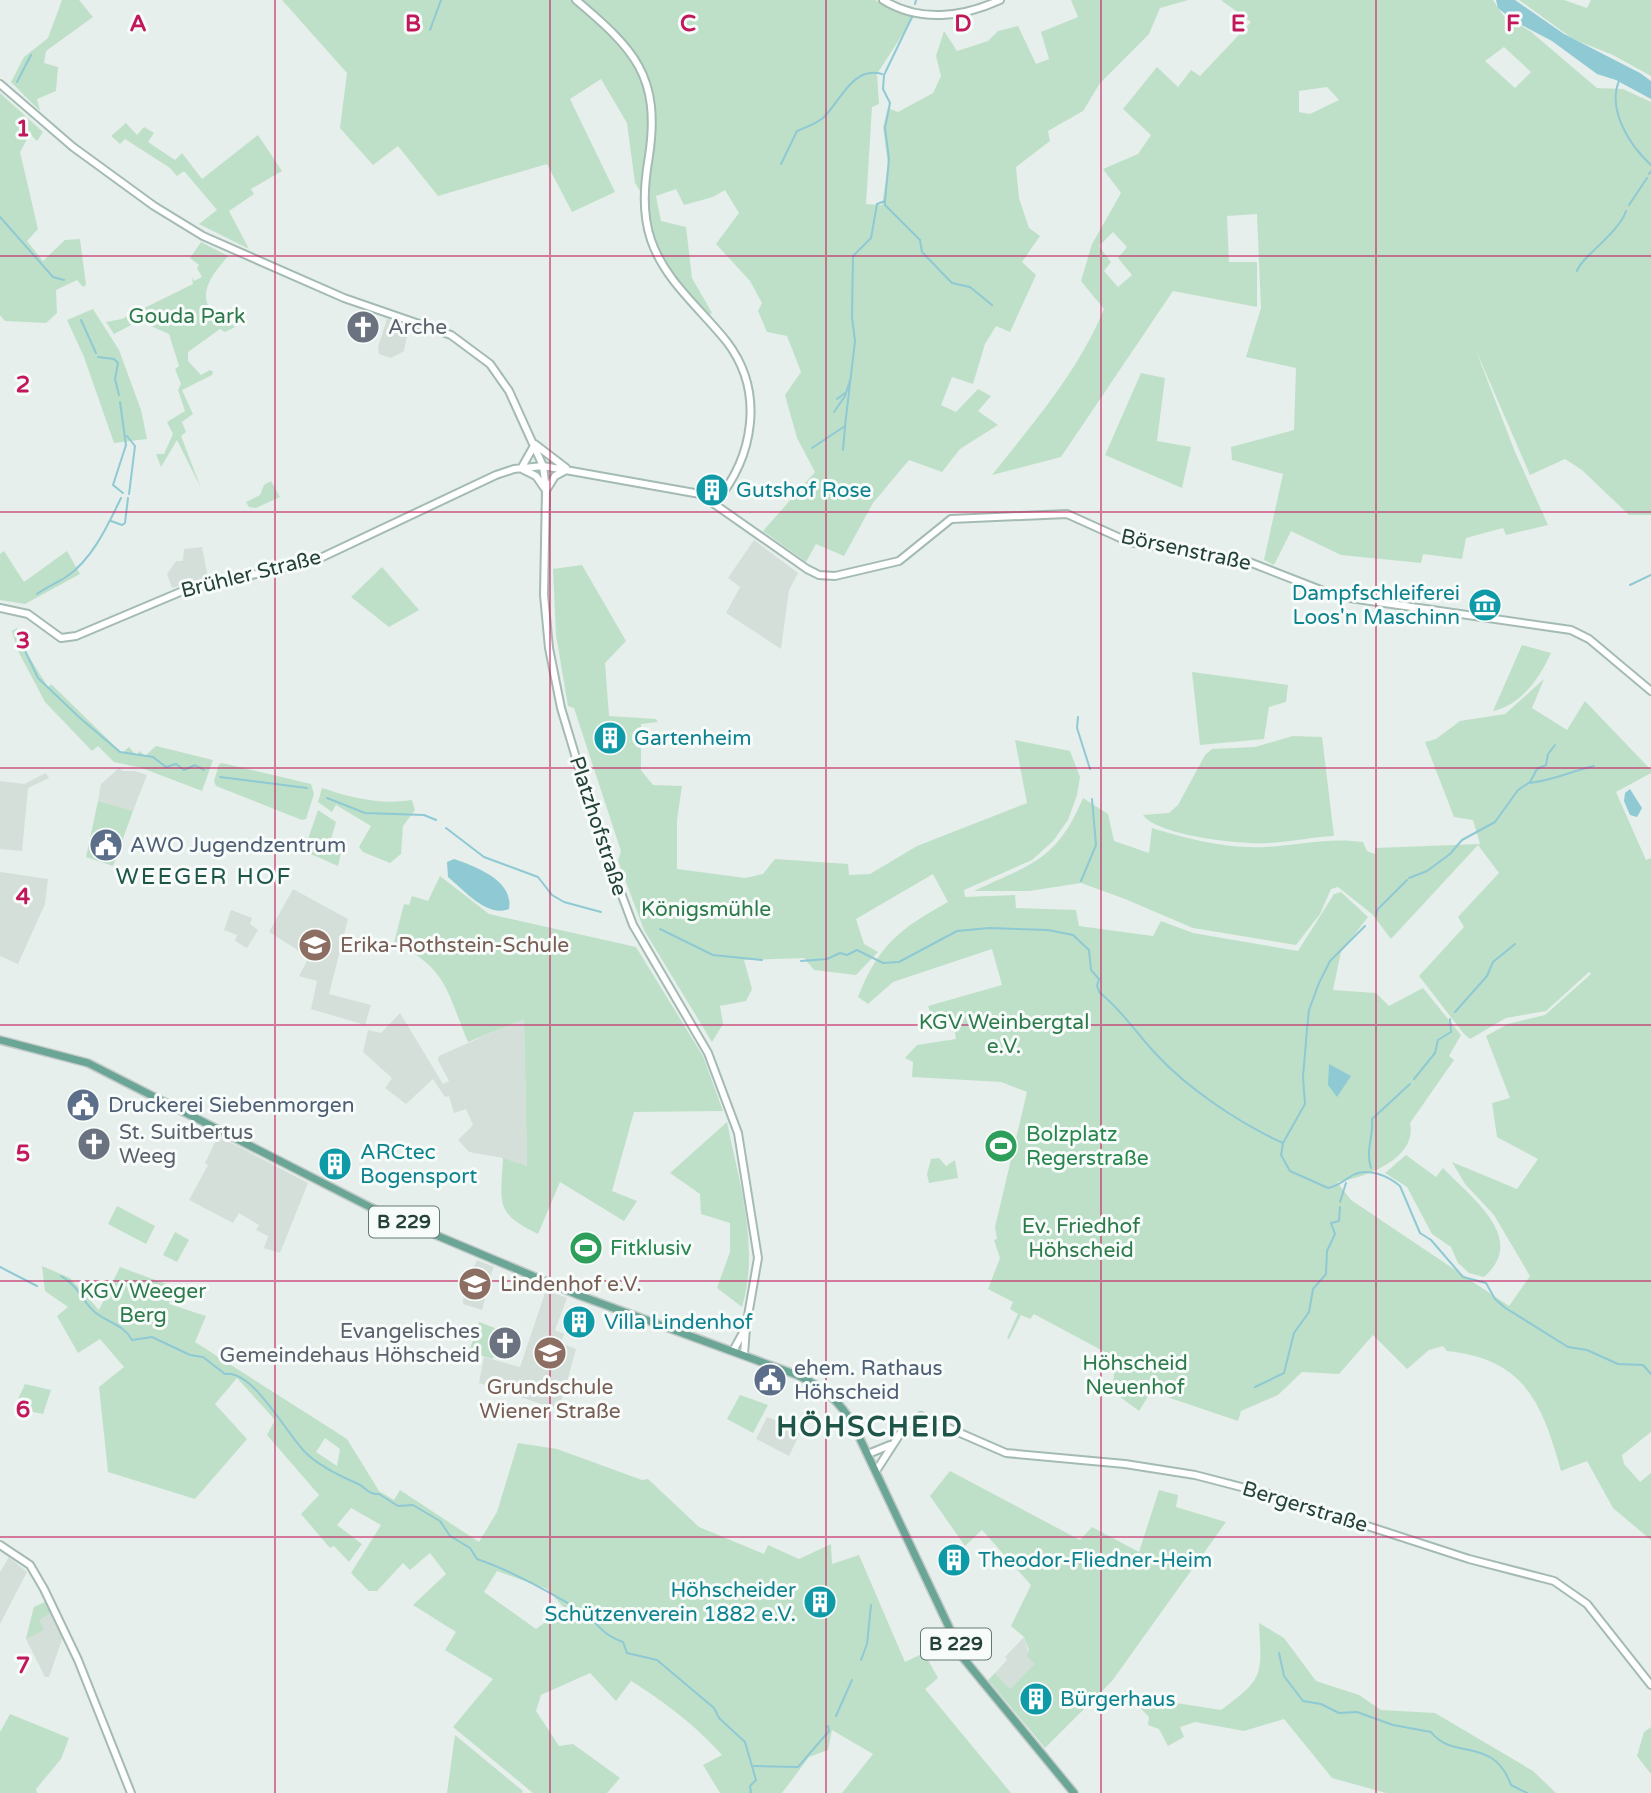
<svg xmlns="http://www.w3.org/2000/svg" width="1651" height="1793" viewBox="0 0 1651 1793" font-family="'Varela Round',sans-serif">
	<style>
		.built { fill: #d4dfda }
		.green { fill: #bfe0c8; fill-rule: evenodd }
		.water { fill: #8ec9d4 }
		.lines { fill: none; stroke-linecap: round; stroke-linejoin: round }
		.stream { stroke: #8ec9d4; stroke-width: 2 }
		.secondary-casing { stroke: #a4bbb3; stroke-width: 10 }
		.primary-casing { stroke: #c2cac8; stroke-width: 10 }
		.secondary { stroke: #fff; stroke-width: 6 }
		.primary { stroke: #6aa596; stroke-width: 7 }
		.grid { fill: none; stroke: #c2185b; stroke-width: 2; stroke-opacity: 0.55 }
		.labels { text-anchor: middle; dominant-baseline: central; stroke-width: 6; stroke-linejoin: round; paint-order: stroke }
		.shield { fill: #f7fbf9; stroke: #637a73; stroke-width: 2 }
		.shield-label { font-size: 19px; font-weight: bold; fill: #24423a }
		.park-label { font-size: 21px; fill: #2d7a4b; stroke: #f7fbf9 }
		.worship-label { font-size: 21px; fill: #5b616d; stroke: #f7fbf9; text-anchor: start }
		.culture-label { font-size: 21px; fill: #0d838f; stroke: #f7fbf9; text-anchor: start }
		.street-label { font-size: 21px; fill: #24423a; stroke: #f7fbf9 }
		.service-label { font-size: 21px; fill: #4e5e75; stroke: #f7fbf9; text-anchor: start }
		.education-label { font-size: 21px; fill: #785e54; stroke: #f7fbf9; text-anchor: start }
		.leisure-label { font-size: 21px; fill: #27864d; stroke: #f7fbf9; text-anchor: start }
		.neighbourhood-label { font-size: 23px; letter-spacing: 2px; fill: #1f5548; stroke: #f7fbf9 }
		.district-label { font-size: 28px; font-weight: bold; letter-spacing: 2px; fill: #1f5548; stroke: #f7fbf9 }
		.grid-label { font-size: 23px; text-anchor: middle; font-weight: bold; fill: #c2185b; stroke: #f7fbf9; stroke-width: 6; stroke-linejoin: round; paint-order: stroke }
	</style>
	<rect width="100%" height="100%" fill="#e6efeb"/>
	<path class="built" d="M 387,319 L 409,326 L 404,351 L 391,358 L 379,354 L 378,347 Z
		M 754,540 L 798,573 L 789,590 L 781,649 L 726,613 L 740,587 L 728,578 Z
		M 202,547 L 208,578 L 172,588 L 167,574 L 176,561 L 183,561 L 184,549 Z
		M 119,768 L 123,771 L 135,771 L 147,775 L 133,811 L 98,801 L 101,784 Z
		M 46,773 L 49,778 L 28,788 L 22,851 L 0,849 L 0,781 L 24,784 Z
		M 0,872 L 48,879 L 45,904 L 18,964 L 0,956 Z
		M 293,889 L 348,919 L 329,994 L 371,1005 L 365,1025 L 311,1009 L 317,981 L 299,976 L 309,957 L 269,932 Z
		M 231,910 L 252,918 L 250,924 L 258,930 L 247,948 L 235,941 L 237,935 L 224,930 Z
		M 400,1013 L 443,1084 L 449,1081 L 438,1060 L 439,1056 L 524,1018 L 527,1167 L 503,1158 L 469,1152 L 458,1140 L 473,1125 L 466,1109 L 454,1113 L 449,1096 L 445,1097 L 433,1079 L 406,1104 L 385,1088 L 392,1078 L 363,1052 L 368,1030 L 381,1033 Z
		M 218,1136 L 308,1183 L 280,1253 L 264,1248 L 268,1236 L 256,1230 L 259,1225 L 239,1213 L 233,1223 L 189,1200 L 208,1165 L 205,1163 Z
		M 477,1260 L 494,1267 L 481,1297 L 485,1299 L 482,1310 L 463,1304 L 465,1278 L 469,1279 Z
		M 546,1290 L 567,1298 L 555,1330 L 564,1334 L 561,1343 L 576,1349 L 559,1410 L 479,1383 L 484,1357 L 520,1367 Z
		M 767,1417 L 802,1429 L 789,1456 L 756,1439 Z
		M 9,1557 L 27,1572 L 0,1624 L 0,1572 Z
		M 45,1602 L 63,1637 L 49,1677 L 45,1677 L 26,1639 L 34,1607 Z
		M 1024,1637 L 1029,1654 L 1036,1664 L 1010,1689 L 995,1673 L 1007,1660 L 1005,1657 Z"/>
	<path class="green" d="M 62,0 L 79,0 L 93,17 L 46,51 L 44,63 L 58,67 L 56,91 L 37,99 L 40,111 L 11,82 L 24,57 L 48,38 Z
		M 282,0 L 875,0 L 893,11 L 915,15 L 877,74 L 879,104 L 872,107 L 866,204 L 882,205 L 888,165 L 883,127 L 888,108 L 898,112 L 933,93 L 941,76 L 936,56 L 944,31 L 957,51 L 988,41 L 998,31 L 1018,26 L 1036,64 L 1049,59 L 1041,32 L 1078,17 L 1071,0 L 1188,0 L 1160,8 L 1149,34 L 1100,83 L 1083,111 L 1048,131 L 1050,141 L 1016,167 L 1019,198 L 1029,228 L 1040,236 L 1022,262 L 1036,275 L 1010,332 L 996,326 L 985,344 L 973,384 L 952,377 L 941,405 L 956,412 L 978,389 L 991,396 L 978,411 L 998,425 L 960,449 L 942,472 L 909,460 L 873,503 L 844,556 L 816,544 L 806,562 L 763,531 L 815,472 L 797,438 L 785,395 L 801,372 L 787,336 L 767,332 L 758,311 L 762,303 L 750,281 L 716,244 L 739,213 L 725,190 L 713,197 L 684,205 L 676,189 L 656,196 L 661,221 L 686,227 L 692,278 L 712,313 L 709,315 C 674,275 648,251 648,194 L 640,191 L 635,183 L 627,123 L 601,79 L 570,99 L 615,192 L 572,212 L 547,164 L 438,196 L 398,146 L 373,165 L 340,128 L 347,73 Z
		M 1221,0 L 1493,0 L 1503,15 L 1530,31 L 1597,88 L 1623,89 L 1651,102 L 1651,515 L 1629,515 L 1582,470 L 1565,459 L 1530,475 L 1475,348 L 1515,452 L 1548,525 L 1506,535 L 1503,528 L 1466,538 L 1462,559 L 1423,554 L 1421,563 L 1341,555 L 1291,531 L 1274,565 L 1264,560 L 1283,474 L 1232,460 L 1231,447 L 1294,430 L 1296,368 L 1246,357 L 1261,308 L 1257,214 L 1227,216 L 1229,262 L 1257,262 L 1257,307 L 1173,291 L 1061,457 L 992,475 C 1034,422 1078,372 1104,309 L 1081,281 L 1092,244 L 1121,193 L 1103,169 L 1138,154 L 1151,135 L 1123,109 L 1157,67 L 1178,87 L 1191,70 L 1200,76 L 1251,22 ZM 1504,47 L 1531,72 L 1515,88 L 1485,61 ZM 1327,87 L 1339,100 L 1310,114 L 1299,112 L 1299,91 ZM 1113,232 L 1127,247 L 1118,258 L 1132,275 L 1118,287 L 1104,271 L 1111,262 L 1099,246 Z
		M 1519,0 L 1564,0 L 1587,8 L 1591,0 L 1651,0 L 1651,76 L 1613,55 L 1573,39 Z
		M 0,93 L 43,132 L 37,141 L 30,134 L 20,152 L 38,229 L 27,241 L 43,261 L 65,240 L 80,239 L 86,285 L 83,287 L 77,280 L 56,290 L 57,313 L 46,323 L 5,321 L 0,315 Z
		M 126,123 L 137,135 L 144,127 L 154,133 L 148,142 L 175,160 L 182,153 L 202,179 L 258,135 L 282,171 L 251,189 L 254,194 L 229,211 L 249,249 L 199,224 L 217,210 L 184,171 L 177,176 L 170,168 L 125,139 L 120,144 L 111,136 Z
		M 201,242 L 228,256 C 215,272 193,295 216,315 C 222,319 230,322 235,327 L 225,332 L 220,329 L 188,352 L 188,361 L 201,375 L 210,370 L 213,372 L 212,375 L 182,390 L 193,414 L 182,422 L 186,432 L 181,436 L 201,488 L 177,440 L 161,467 L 156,454 L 164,454 L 173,434 L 167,422 L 185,411 L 178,390 L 181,384 L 175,369 L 179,366 L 169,334 L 139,321 L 114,334 L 106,322 L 122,319 L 193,284 L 192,277 L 194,281 L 202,277 L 197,268 L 199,265 L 190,258 Z
		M 93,309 L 119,350 L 141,410 L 147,439 L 114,443 L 84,357 L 67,320 Z
		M 1141,373 L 1165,378 L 1157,441 L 1191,447 L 1182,488 L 1105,455 Z
		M 271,481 L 280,497 L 256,508 L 249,507 L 246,502 L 260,495 L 264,485 Z
		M 4,551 L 24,582 L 67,551 L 80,574 L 25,604 L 0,600 L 0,554 Z
		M 582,565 L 626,641 L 605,663 L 609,716 L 656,719 L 658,722 L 641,724 L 641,770 L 653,785 L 682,786 L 677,820 L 677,869 L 745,878 L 763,874 L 775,859 L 848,864 L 849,875 L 870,874 L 917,846 L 1027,803 L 1015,740 L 1070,751 L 1080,777 L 1077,795 L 1068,820 L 1053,841 L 1032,860 L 964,890 L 965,897 L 1015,895 L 1016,908 L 1076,910 L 1079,926 L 1153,936 L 1161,921 L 1193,933 L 1298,951 L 1334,894 L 1341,892 L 1368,917 L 1341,952 L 1333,990 L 1376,993 L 1389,1006 L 1423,988 L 1461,1035 L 1449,1056 L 1454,1060 L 1410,1123 C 1418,1159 1364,1178 1337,1182 L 1351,1200 L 1509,1306 L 1530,1276 L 1494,1215 L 1465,1184 L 1452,1162 L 1517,1189 L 1538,1159 L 1497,1137 L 1492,1103 L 1510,1098 L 1486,1036 L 1508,1024 L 1545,1015 L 1591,974 L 1589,972 L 1546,1011 L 1506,1018 L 1470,1039 L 1464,1034 L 1419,976 L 1464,927 L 1458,917 L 1499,873 L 1478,845 L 1391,939 L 1372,914 L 1338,887 L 1331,889 L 1320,914 L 1296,945 L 1193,928 L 1125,899 L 1081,883 L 1029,891 L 974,891 C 1032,864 1057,860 1083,798 L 1108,814 L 1114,841 L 1149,853 L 1152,828 C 1188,839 1227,849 1265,847 C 1300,845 1329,837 1363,842 L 1367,851 L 1375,854 L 1375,848 L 1480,844 L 1473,820 L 1454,817 L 1425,742 L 1436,739 L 1460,721 L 1505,714 L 1544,679 L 1532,708 L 1567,730 L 1585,701 L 1651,770 L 1651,773 L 1616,792 L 1646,860 L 1651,858 L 1651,1432 L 1622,1455 L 1624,1464 L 1640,1482 L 1651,1473 L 1651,1540 L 1613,1508 L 1587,1461 L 1561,1471 C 1542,1403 1525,1359 1447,1351 L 1443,1346 L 1429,1350 L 1407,1369 L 1373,1335 L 1339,1374 L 1302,1372 L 1278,1395 L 1241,1411 L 1238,1421 L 1170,1398 L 1154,1387 L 1139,1411 L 1112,1391 L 1116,1358 L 1034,1314 L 1030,1319 L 1021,1315 L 1009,1339 L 1007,1338 L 1018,1314 L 1010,1309 L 1013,1302 L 988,1289 L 1000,1258 L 994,1240 L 997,1239 L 995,1227 L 1027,1092 L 1001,1082 L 912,1077 L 913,1062 L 905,1058 L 917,1045 L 956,1039 L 953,1020 L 934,1023 L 928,1006 L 1002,985 L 992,949 L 893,982 L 868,1004 L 858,997 C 878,945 901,928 948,902 L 933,874 L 856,919 L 864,944 L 878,952 L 856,975 L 814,970 L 804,958 L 744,960 L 752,989 L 746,1001 L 720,1006 L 723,1024 L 712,1042 L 644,930 L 618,861 L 621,851 L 574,708 L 568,706 L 556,635 L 553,569 Z
		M 382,567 L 419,610 L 389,627 L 351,597 Z
		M 17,628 L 26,652 L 48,687 L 51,684 L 122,753 L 129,747 L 136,755 L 140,751 L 145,756 L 156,746 L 213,760 L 202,791 L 142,768 L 114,762 L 98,746 L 92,751 L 45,702 L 17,649 L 12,631 Z
		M 1522,645 L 1551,653 C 1539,679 1522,704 1493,711 Z
		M 1192,672 L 1288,685 L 1286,702 L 1269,707 L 1264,739 L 1200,745 Z
		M 1293,736 L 1322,737 L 1334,836 C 1312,837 1291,842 1269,843 C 1243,845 1158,836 1143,815 L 1169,813 L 1178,805 L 1205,755 L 1212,749 L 1255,747 Z
		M 222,763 L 311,784 L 314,794 L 306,819 L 302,820 L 216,786 L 214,781 L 219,764 Z
		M 322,788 C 353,798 379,805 412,800 L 415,810 L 403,826 L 401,854 L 390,863 L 363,852 L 359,847 L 371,826 L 336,805 L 332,812 L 318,802 Z
		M 98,801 L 133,811 L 113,866 L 86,857 Z
		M 318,810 L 336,822 L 331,839 L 343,844 L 338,866 L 304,851 Z
		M 440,876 L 489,914 L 636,947 L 703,1056 L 723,1111 L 634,1112 L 612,1191 L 637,1201 L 624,1221 L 560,1182 L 538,1234 C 494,1213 501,1203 503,1158 L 527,1166 L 524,1019 L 468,1042 C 447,992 447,967 394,943 L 404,904 L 409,905 L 412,896 L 428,901 Z
		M 727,1122 C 739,1183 760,1246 742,1307 L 717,1288 L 730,1252 L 730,1223 L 701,1214 L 700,1194 L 670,1173 Z
		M 1406,1155 L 1436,1177 L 1443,1168 C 1470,1197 1529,1238 1484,1277 L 1469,1273 L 1458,1263 L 1451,1247 L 1432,1234 L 1407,1187 L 1385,1173 Z
		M 939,1158 L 946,1166 L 955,1160 L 958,1178 L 929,1183 L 927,1174 L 931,1159 Z
		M 117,1206 L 155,1226 L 146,1244 L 108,1224 Z
		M 175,1232 L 189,1240 L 177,1262 L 163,1255 Z
		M 42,1266 L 70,1278 L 99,1310 L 120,1267 L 172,1286 L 169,1304 L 206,1316 L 195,1342 L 347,1439 L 379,1491 L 394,1500 L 400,1490 L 479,1542 L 497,1512 L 518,1443 L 557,1449 L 642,1480 L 648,1479 L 699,1527 L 764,1554 L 768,1545 L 799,1559 L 831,1544 L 832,1564 L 859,1555 L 905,1662 L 924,1653 L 938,1678 L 925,1689 L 1011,1793 L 842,1793 L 873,1754 L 832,1730 L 828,1750 L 809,1757 L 782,1793 L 720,1793 L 703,1765 L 722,1755 C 694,1724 666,1703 631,1681 L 616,1701 L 590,1673 L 541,1695 L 536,1711 L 559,1746 L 573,1744 L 620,1778 L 607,1793 L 533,1793 L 453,1727 L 493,1679 L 445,1650 L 456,1632 L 413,1605 L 446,1574 L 430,1553 L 410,1570 L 403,1563 L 377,1591 L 369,1591 L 351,1573 L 381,1525 L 351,1508 L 337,1525 L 362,1544 L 349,1562 L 334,1546 L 330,1548 L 301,1514 L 319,1495 L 267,1435 L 275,1420 L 237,1378 L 215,1404 L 247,1439 L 195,1499 L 108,1472 L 99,1387 L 124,1367 L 100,1339 L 78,1353 L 57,1316 L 68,1307 L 45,1291 ZM 325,1438 L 340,1449 L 337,1466 L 316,1452 ZM 497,1571 L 547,1589 L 564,1608 L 536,1629 L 484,1592 Z
		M 479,1322 L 495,1328 L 500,1333 L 493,1359 L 469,1352 Z
		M 25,1384 L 51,1390 L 43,1414 L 14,1408 Z
		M 740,1395 L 768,1405 L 753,1433 L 727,1419 Z
		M 950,1471 L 1080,1540 L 1092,1527 L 1139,1552 L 1159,1490 L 1178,1495 L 1176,1507 L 1226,1522 L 1112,1681 L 1045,1748 L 988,1680 L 995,1673 L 1010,1689 L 1035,1664 L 1027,1656 L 1029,1650 L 1024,1637 L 1011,1626 L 1031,1585 L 982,1530 L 965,1546 L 930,1496 Z
		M 45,1602 L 51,1613 L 39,1620 L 44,1630 L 26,1639 L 34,1607 Z
		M 1259,1623 L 1284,1638 L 1316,1681 L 1359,1695 L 1381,1710 L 1435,1713 L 1533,1771 L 1556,1793 L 1386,1793 L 1332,1778 L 1284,1719 L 1244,1731 L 1195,1722 L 1180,1727 L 1184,1737 L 1168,1746 L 1159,1729 L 1148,1725 L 1149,1717 L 1124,1691 L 1150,1699 L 1221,1710 C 1264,1678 1262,1676 1259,1623 Z
		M 10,1714 L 69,1738 L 61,1759 L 36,1789 L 37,1793 L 0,1793 L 0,1732 Z
		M 1651,1727 L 1651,1774 L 1637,1756 L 1644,1732 Z
		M 455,1735 L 523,1791 L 522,1793 L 447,1793 Z"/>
	<path class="water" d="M 1496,0 L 1515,0 L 1564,34 L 1640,73 L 1651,81 L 1651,99 L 1616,80 L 1597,74 L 1552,41 L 1514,21 L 1498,8 Z
		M 1630,789 L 1642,808 L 1637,817 L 1630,815 L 1624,801 L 1625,793 Z
		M 454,859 C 477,867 514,881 509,909 C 487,918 464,890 448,877 L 447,862 Z
		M 1329,1064 L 1351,1076 L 1337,1097 L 1328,1085 Z"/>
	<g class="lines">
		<path class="stream" d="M 915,4 L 916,0
			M 430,30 L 441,0
			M 1619,81 C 1607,110 1630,146 1651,165
			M 17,82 L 31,55
			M 781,164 L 797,131 C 806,127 816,124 823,118 C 841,101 852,66 882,74
			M 1649,174 L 1651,171
			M 885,201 L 885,205 L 920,240 L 922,252 L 952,283 L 970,287 L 992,305
			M 1629,205 L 1647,178
			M 0,217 L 53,277 L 64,280
			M 1577,271 C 1580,258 1619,233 1626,211
			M 81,320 L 96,353
			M 98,357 L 114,359 L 118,363 L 115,379 L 119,395
			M 837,399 L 845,393
			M 120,402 L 126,445 L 113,485 L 123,493
			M 834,412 L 845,396 L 851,377
			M 127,436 L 135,446 L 129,494
			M 812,448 L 845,426 L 855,341 L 852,317 L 853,256 L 871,238 L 877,204 L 885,201 L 889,159 L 885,128 L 890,103 L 883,89 L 884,75 L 912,17
			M 843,450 L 845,427
			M 111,521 L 122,525 L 125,523 L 128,498
			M 1630,585 L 1651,575
			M 37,594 C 46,587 57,583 66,577 C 92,560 108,525 121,498
			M 20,640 L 38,678 L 80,718 L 120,752 L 153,757 L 166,767 L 176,764 L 184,770 L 195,765 L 204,770
			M 1078,717 L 1077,728 L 1090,769
			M 220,777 L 307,788
			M 1529,783 C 1552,781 1572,771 1594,766
			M 327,798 L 365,813 L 424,815 L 436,820
			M 446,828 L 484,857 L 538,877 L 552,895 L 564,902 L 601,912
			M 1409,878 L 1427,871 L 1450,854 L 1462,840 L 1495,822 L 1518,790 L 1530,782 L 1537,769 L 1546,765 L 1548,754 L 1555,745
			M 1081,881 L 1096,845 L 1092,799
			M 1376,916 L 1377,910 L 1407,880
			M 660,929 L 713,955 L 762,960
			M 801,961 L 827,959 L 840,953 L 847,955 L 857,950 L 883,963 L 899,962 L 957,931 L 989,928 L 1048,930 L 1073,935 L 1089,950 L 1091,970 L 1099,979 L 1097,986 L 1100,993 C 1121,1009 1137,1034 1155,1053 C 1188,1089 1239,1123 1283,1143 L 1281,1155 L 1290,1171 L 1328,1188 C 1339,1186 1344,1180 1353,1175 C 1368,1167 1388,1176 1400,1186 L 1420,1233 L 1431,1240 L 1463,1277 L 1486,1283 L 1495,1299 L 1504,1307 L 1568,1347 L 1587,1350 L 1618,1364 L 1643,1365 L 1651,1374
			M 1455,1012 L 1487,976 L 1493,962 L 1515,944
			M 1414,1079 L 1435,1053 L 1438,1040 L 1451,1032 L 1450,1019
			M 1283,1143 L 1305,1104 L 1303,1077 L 1307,1029 L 1309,1010 L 1319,983 L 1330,961 L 1365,926
			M 1371,1168 C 1365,1149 1374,1137 1372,1119 L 1410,1084
			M 1340,1202 L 1346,1183
			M 0,1267 L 37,1286
			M 61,1276 C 80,1287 82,1302 96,1313 C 109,1323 124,1325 132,1340 L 152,1337 L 190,1355 L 203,1357 L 225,1374 C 253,1369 287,1435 306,1453 C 319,1466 340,1476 356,1483 C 365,1486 368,1495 379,1494 L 398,1506 L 413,1505 L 440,1521 L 450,1536 L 470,1548 L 477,1559 C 512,1571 547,1591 580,1610 C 598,1621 598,1633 623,1642 L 627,1653 L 657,1660 L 714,1708 L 719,1718 L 745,1742 L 756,1780 L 750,1786 L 751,1793
			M 1255,1387 L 1284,1373 L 1294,1333 L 1309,1312 L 1313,1289 L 1326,1274 L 1327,1251 L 1335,1234 L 1331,1223 L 1339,1221 L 1340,1207
			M 1279,1653 L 1284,1676 L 1303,1701 L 1321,1704 L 1339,1713 L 1357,1712 L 1393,1725 L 1431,1732 C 1453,1761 1493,1735 1511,1785 L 1527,1793
			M 861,1660 L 867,1644 L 871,1605
			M 836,1716 L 852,1680
			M 754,1766 L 798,1767 L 829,1731 L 828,1726"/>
		<defs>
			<path id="secondary" d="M 576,0 C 634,49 661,76 649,156 C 644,185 642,213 651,240 C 665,281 701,309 727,342 C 765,392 754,457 715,503
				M 883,0 C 920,23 963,17 1000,0
				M 0,84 L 73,147 L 154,206 L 203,236 L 344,298 L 451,335 L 490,364 L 509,391 L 543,466 L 546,490 L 544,595 L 549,648 L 561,708 L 599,834 L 633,925 L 708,1053 L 738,1133 L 758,1258 L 746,1327 L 744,1355
				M 536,445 L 566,468
				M 522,467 L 535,444
				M 522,469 L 536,476 L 545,489
				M 547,489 L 555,476 L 566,470
				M 0,608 L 28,614 L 61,638 L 76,636 L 185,590 L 314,561 L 496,475 L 514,469 L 543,466 L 700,494 L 807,569 L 819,575 L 835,576 L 899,561 L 951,519 L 1067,514 L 1129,542 L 1249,562 L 1336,596 L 1571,630 L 1589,639 L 1651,691
				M 733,1351 L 745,1329
				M 868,1454 L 890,1445
				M 876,1471 L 905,1426 L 921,1416 L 1006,1453 L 1125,1464 L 1195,1475 L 1272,1495 L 1469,1559 L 1554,1581 L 1587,1604 L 1651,1685
				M 0,1545 L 30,1565 L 44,1589 L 78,1660 L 131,1793"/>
			<path id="primary" d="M 0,1040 L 88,1063 L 374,1209 L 578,1295 L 797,1375 C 823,1387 840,1401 854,1426 L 964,1659 L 1074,1793"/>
		</defs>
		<use href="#secondary" class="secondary-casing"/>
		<use href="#primary" class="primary-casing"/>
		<use href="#secondary" class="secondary"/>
		<use href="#primary" class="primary"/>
	</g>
	<path class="grid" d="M 275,0 L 275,1793M 550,0 L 550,1793M 826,0 L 826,1793M 1101,0 L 1101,1793M 1376,0 L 1376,1793M 0,256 L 1651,256M 0,512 L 1651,512M 0,768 L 1651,768M 0,1025 L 1651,1025M 0,1281 L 1651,1281M 0,1537 L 1651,1537"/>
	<defs>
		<symbol id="church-disc" viewBox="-11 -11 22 22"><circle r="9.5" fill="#6b7280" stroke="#f7fbf9"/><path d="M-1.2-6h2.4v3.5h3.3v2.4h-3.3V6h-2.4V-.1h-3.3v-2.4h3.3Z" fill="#fff"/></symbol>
		<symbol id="building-disc" viewBox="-11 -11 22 22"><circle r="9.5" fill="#0f9aa8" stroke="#f7fbf9"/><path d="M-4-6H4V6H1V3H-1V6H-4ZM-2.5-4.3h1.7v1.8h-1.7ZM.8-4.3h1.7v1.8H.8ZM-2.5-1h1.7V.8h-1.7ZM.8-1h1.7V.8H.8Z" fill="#fff"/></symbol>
		<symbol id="museum-disc" viewBox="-11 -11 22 22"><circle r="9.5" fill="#0f9aa8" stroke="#f7fbf9"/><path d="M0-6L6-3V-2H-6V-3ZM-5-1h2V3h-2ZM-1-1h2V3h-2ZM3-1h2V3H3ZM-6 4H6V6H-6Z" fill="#fff"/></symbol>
		<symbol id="civic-disc" viewBox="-11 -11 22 22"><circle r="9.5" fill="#5c6f8a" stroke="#f7fbf9"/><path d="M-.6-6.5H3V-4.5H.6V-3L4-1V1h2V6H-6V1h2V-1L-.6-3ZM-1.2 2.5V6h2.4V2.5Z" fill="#fff"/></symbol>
		<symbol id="school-disc" viewBox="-11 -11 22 22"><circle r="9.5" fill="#8d6e63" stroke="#f7fbf9"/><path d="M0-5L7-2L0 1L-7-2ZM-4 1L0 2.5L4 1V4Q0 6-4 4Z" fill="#fff"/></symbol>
		<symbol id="stadium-disc" viewBox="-11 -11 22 22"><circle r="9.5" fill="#2e9e5b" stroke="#f7fbf9"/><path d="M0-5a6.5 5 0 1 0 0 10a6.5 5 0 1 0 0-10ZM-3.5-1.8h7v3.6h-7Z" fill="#fff"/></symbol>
	</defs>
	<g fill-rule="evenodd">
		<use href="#church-disc" x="344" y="308" width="38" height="38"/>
		<use href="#building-disc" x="693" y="471" width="38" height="38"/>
		<use href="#museum-disc" x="1466" y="586" width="38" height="38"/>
		<use href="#building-disc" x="591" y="719" width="38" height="38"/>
		<use href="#civic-disc" x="87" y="826" width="38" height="38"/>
		<use href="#school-disc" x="296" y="926" width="38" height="38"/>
		<use href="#civic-disc" x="64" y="1086" width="38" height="38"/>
		<use href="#church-disc" x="75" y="1125" width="38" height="38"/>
		<use href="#stadium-disc" x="982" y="1127" width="38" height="38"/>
		<use href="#building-disc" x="316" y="1145" width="38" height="38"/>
		<use href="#stadium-disc" x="567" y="1229" width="38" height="38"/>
		<use href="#school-disc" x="456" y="1265" width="38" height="38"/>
		<use href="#building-disc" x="560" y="1303" width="38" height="38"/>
		<use href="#church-disc" x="486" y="1324" width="38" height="38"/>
		<use href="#school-disc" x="531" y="1334" width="38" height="38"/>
		<use href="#civic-disc" x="751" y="1361" width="38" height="38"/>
		<use href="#building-disc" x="935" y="1541" width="38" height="38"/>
		<use href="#building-disc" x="801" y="1583" width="38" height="38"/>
		<use href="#building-disc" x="1017" y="1680" width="38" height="38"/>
	</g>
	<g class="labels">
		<g class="shield">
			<rect x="369" y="1206.5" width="70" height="31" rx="5"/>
			<rect x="921" y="1628.5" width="70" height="31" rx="5"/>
		</g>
		<g class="shield-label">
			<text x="404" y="1222">B 229</text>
			<text x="956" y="1644">B 229</text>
		</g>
		<g class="park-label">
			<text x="187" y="316">Gouda Park</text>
			<text x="706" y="909">Königsmühle</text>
			<text x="1004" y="1022">KGV Weinbergtal<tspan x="1004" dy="24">e.V.</tspan></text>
			<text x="1081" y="1226">Ev. Friedhof<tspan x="1081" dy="24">Höhscheid</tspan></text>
			<text x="143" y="1291">KGV Weeger<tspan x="143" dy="24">Berg</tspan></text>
			<text x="1135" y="1363">Höhscheid<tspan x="1135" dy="24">Neuenhof</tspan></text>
		</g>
		<g class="worship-label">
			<text x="388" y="327">Arche</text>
			<text x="119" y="1132">St. Suitbertus<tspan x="119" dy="24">Weeg</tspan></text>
			<text x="480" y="1331" text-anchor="end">Evangelisches<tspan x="480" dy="24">Gemeindehaus Höhscheid</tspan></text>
		</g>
		<g class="culture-label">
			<text x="736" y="490">Gutshof Rose</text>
			<text x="1460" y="593" text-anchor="end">Dampfschleiferei<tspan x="1460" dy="24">Loos'n Maschinn</tspan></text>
			<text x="634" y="738">Gartenheim</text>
			<text x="360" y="1152">ARCtec<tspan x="360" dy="24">Bogensport</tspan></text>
			<text x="604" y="1322">Villa Lindenhof</text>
			<text x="978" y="1560">Theodor-Fliedner-Heim</text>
			<text x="796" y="1590" text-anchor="end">Höhscheider<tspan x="796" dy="24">Schützenverein 1882 e.V.</tspan></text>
			<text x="1060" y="1699">Bürgerhaus</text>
		</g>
		<g class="street-label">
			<text transform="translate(1186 550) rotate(12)">Börsenstraße</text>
			<text transform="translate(251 574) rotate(-14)">Brühler Straße</text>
			<text transform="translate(598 826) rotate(72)">Platzhofstraße</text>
			<text transform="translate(1305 1507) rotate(17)">Bergerstraße</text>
		</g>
		<g class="service-label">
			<text x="130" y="845">AWO Jugendzentrum</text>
			<text x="108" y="1105">Druckerei Siebenmorgen</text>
			<text x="794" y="1368">ehem. Rathaus<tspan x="794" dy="24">Höhscheid</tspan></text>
		</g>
		<g class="education-label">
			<text x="340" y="945">Erika-Rothstein-Schule</text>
			<text x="500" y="1284">Lindenhof e.V.</text>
			<text x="550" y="1387" text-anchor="middle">Grundschule<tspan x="550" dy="24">Wiener Straße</tspan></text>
		</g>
		<g class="leisure-label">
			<text x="1026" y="1134">Bolzplatz<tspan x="1026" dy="24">Regerstraße</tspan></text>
			<text x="610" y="1248">Fitklusiv</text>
		</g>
		<g class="neighbourhood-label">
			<text x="204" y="877">WEEGER HOF</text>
		</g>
		<g class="district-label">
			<text x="870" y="1427">HÖHSCHEID</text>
		</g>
	</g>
	<g class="grid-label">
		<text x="138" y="31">A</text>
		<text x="413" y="31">B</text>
		<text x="688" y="31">C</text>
		<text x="963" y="31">D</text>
		<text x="1238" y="31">E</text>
		<text x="1513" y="31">F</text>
		<text x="23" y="136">1</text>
		<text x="23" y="392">2</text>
		<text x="23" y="648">3</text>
		<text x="23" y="904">4</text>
		<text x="23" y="1161">5</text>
		<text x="23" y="1417">6</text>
		<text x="23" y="1673">7</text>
	</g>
</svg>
